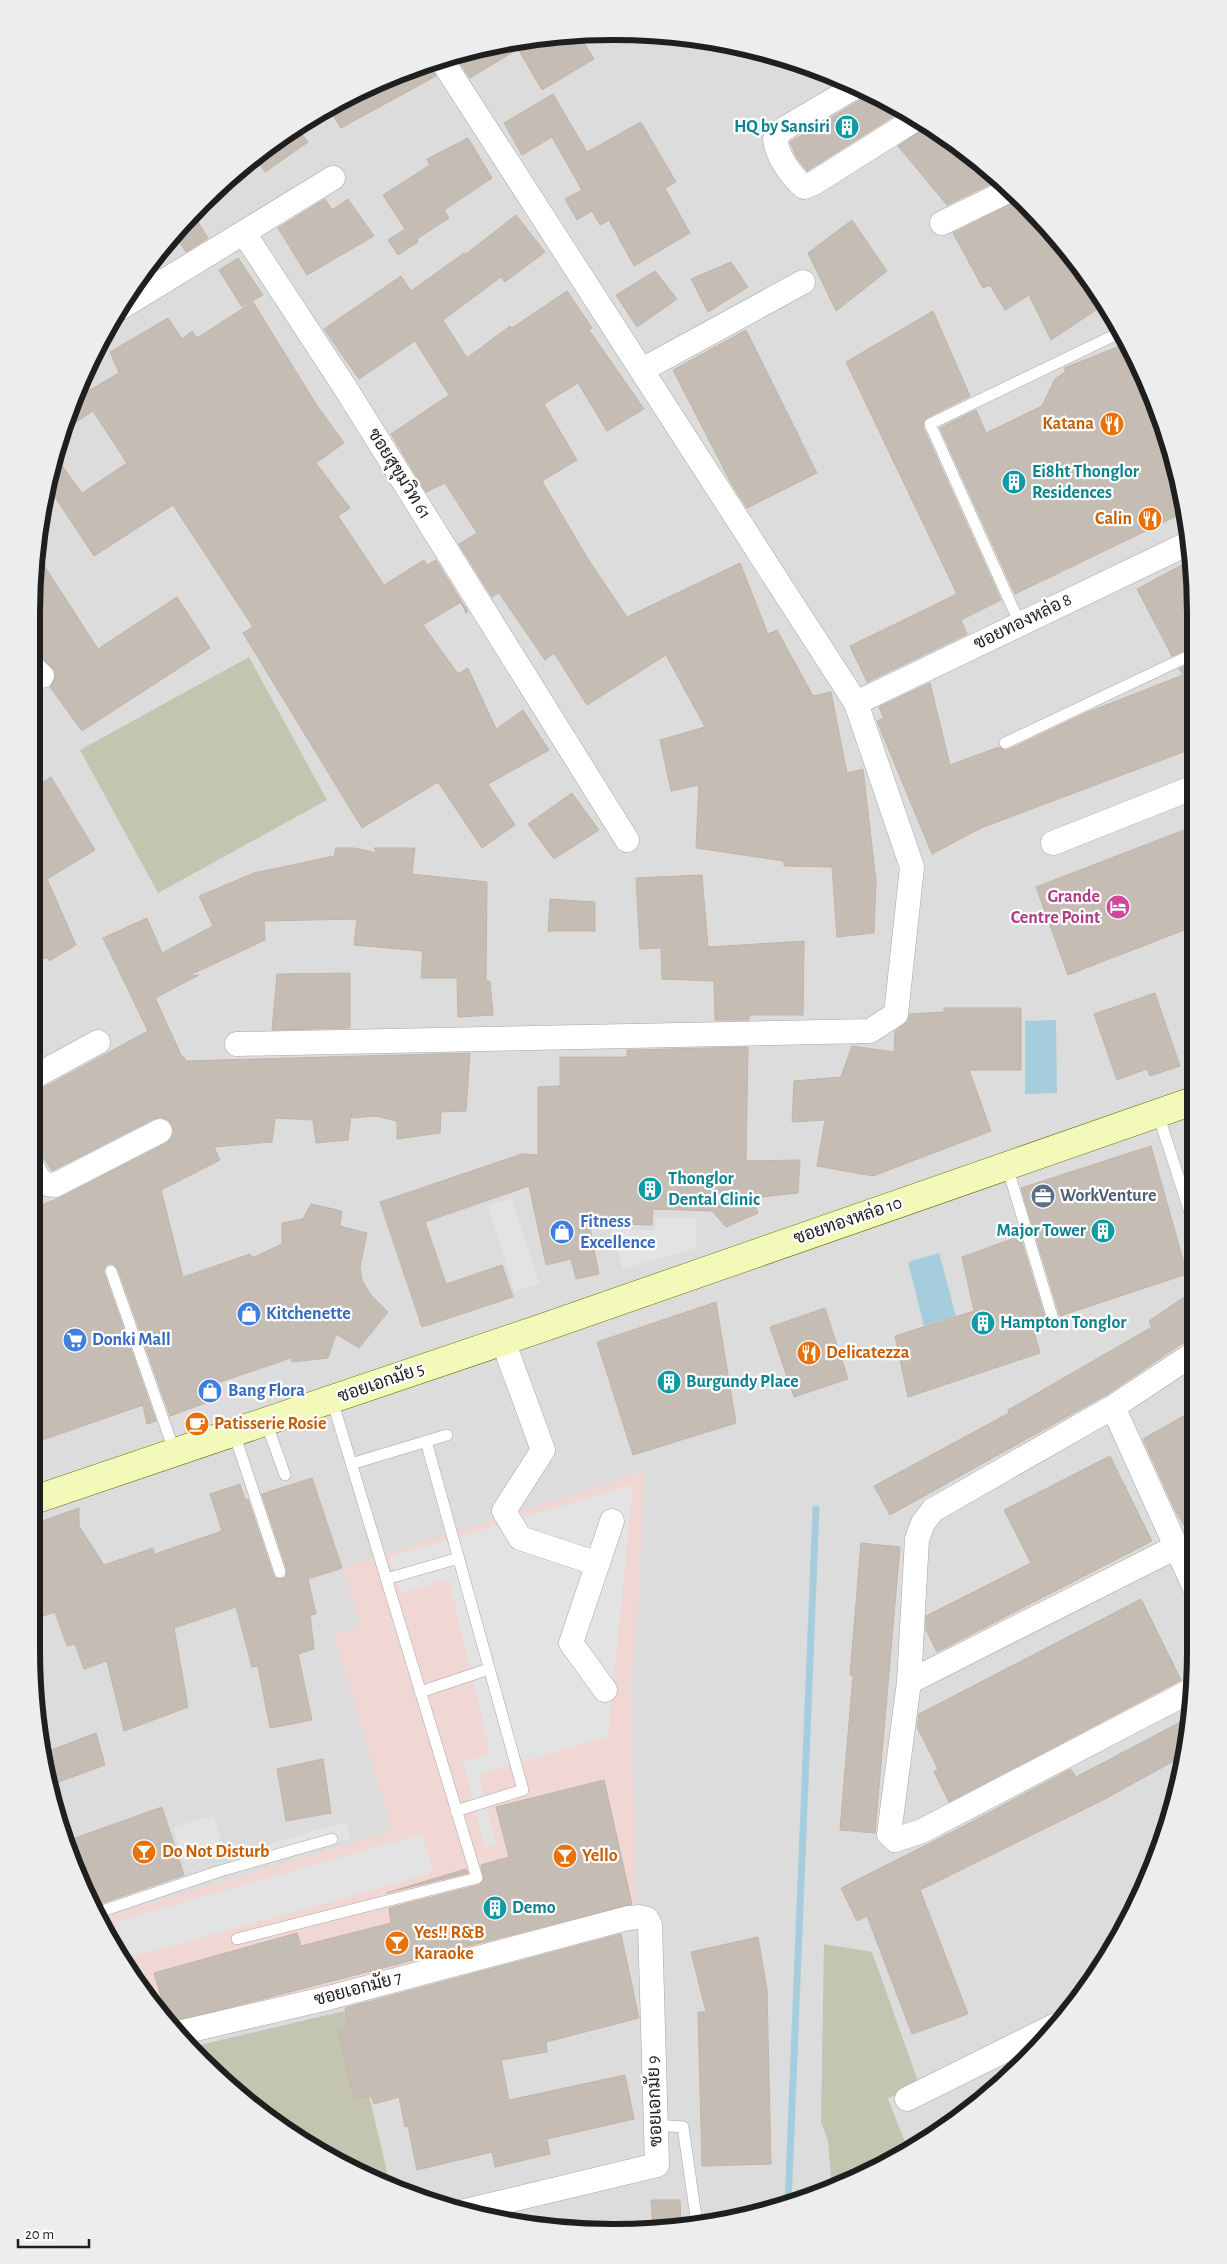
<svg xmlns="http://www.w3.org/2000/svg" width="1227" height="2264" viewBox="0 0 1227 2264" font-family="'Alegreya Sans',Sarabun,sans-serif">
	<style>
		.residential { fill: #dddcdc }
		.commercial { fill: #f1d7d4 }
		.construction { fill: #c3c5b0 }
		.grass { fill: #c6eaaa }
		.parking { fill: #e3e3e3 }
		.water { fill: #a5cdde }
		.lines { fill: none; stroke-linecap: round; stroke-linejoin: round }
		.stream { stroke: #a5cdde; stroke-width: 7 }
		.building { fill: #c5bcb4; stroke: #c2b4a7 }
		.lane-casing { stroke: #a6a6a6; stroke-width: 12 }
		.street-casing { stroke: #a6a6a6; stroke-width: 25 }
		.secondary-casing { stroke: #647804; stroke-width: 29 }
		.lane { stroke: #fff; stroke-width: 11 }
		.street { stroke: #fff; stroke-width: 24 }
		.secondary { stroke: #f3fab9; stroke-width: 28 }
		.labels { text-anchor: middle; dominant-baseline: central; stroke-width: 4.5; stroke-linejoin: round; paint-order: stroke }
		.culture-label { font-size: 18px; font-weight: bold; fill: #0d838f; stroke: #fff; text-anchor: start }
		.food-label { font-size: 18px; font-weight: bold; fill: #c56008; stroke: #fff; text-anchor: start }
		.street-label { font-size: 18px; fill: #1f1f1f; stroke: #fff }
		.hotel-label { font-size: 18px; font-weight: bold; fill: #b23c85; stroke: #fff; text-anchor: end }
		.service-label { font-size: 18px; font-weight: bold; fill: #4e5e75; stroke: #fff; text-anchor: start }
		.shop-label { font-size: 18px; font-weight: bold; fill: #366cbe; stroke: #fff; text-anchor: start }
		.rim { fill: none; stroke: #1f1f1f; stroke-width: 6 }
	</style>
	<rect width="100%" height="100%" fill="#f0ede5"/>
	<path class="residential" d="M 575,33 L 689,36 L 800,62 L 904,109 L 998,176 L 1098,290 L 1165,426 L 1191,538 L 1195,1688 L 1176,1801 L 1118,1941 L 1075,2005 L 998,2088 L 937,2135 L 837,2188 L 764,2213 L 652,2231 L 575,2231 L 463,2213 L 390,2188 L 290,2135 L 229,2088 L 152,2005 L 109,1941 L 62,1838 L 42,1764 L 31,1651 L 32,576 L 51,463 L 109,323 L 176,230 L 259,152 L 356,91 L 463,51 Z"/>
	<path class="commercial" d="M 644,1472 L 639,1600 L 631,1688 L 637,1921 L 175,2030 L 152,2005 L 117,1953 L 106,1916 L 392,1831 L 334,1634 L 361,1625 L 342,1568 Z"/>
	<path class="construction" d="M 249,657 L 327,800 L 158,893 L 80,750 Z
		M 824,1944 L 872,1952 L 918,2081 L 888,2099 L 908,2150 L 832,2190 L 828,2141 L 821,2122 Z
		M 349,2010 L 391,2189 L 290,2135 L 229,2088 L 191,2047 Z"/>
	<path class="grass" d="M 562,2221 L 567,2230 L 545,2226 Z"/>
	<path class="parking" d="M 511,1198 L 539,1283 L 515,1292 L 488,1206 Z
		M 656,1218 L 696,1218 L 696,1248 L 623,1269 L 612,1229 L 655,1230 Z
		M 633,1485 L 608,1737 L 479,1774 L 496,1845 L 485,1848 L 463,1762 L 490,1753 L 449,1579 L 401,1593 L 390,1557 Z
		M 214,1816 L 224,1849 L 183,1860 L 173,1827 Z
		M 346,1822 L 350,1838 L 234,1870 L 230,1855 Z
		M 422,1834 L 433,1873 L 125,1959 L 115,1922 Z"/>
	<path class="water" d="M 1056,1020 L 1057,1093 L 1025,1094 L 1025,1021 Z
		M 939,1253 L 956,1316 L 924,1326 L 908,1262 Z"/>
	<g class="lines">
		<path class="stream" d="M 788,2205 L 816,1509"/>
	</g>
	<path class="building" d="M 575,33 L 578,33 L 594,59 L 542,90 L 518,49 L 470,78 L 457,59 L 472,50 Z
		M 429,64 L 436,76 L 341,128 L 328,108 L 356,91 Z
		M 867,92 L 905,109 L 807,171 L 797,158 L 790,142 L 862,99 Z
		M 553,94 L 587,152 L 641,122 L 676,182 L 665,188 L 690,233 L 634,266 L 609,220 L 600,225 L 592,211 L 577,220 L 565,199 L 582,190 L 552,137 L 522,155 L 504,123 Z
		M 928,126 L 998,176 L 1001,179 L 947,205 L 898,146 Z
		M 297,128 L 308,142 L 265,172 L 254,156 Z
		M 468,138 L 492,178 L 444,210 L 449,218 L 417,239 L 418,242 L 398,255 L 388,240 L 405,229 L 383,195 L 430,165 L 427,159 Z
		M 325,199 L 332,210 L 348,199 L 374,236 L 307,275 L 278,228 Z
		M 1019,200 L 1098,290 L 1105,304 L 1051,340 L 1029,295 L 1005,310 L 990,285 L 983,288 L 953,233 Z
		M 193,214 L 208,238 L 186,252 L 173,233 Z
		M 516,215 L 545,252 L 505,282 L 501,277 L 443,320 L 467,358 L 510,326 L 512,328 L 567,291 L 592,328 L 589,330 L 644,409 L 607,431 L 578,383 L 544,404 L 577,460 L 542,481 L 588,559 L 627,617 L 740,563 L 768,634 L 777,630 L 813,696 L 831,692 L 847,773 L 863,769 L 876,881 L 874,933 L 837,937 L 832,867 L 784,866 L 784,861 L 696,848 L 699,785 L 671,791 L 660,740 L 705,727 L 666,655 L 587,705 L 554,653 L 545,660 L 499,593 L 492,597 L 459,544 L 477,533 L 445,483 L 426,492 L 391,434 L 449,395 L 415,341 L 359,379 L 324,329 L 401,276 L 411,291 L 464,253 L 466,254 Z
		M 852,220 L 887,271 L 836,311 L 808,253 Z
		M 238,258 L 263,295 L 242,307 L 219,270 Z
		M 731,262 L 748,287 L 708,312 L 691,279 Z
		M 655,271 L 677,299 L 637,327 L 616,295 Z
		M 253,302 L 316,404 L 344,443 L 316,463 L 350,508 L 338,516 L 384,585 L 424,560 L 427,565 L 436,560 L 468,612 L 466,613 L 461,602 L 423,625 L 458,674 L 468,668 L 496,729 L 523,710 L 549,750 L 488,784 L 515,825 L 482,848 L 438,782 L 362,828 L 243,633 L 253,627 L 173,505 L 94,556 L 47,485 L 54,455 L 82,493 L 127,463 L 93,411 L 64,430 L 78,397 L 119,373 L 110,352 L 168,318 L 182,339 L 192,331 L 197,338 Z
		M 933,311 L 970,396 L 926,418 L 923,427 L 1001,600 L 961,620 L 967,634 L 867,682 L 850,646 L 957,594 L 846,362 Z
		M 746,330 L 817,473 L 747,508 L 731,483 L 673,370 Z
		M 1125,344 L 1165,426 L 1185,512 L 1015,594 L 940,428 L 976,410 L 986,433 L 1042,406 L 1055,379 L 1066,371 L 1064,368 Z
		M 36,553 L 98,649 L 177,597 L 210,648 L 82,731 L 50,687 L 55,679 L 55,671 L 41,657 L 32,654 L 32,576 Z
		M 1191,560 L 1191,648 L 1172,656 L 1137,589 Z
		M 1191,663 L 1191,749 L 981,828 L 932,854 L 877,721 L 884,718 L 879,707 L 930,683 L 950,765 L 999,747 L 1004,750 L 1008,750 L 1088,712 L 1183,675 L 1179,669 Z
		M 51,777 L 95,850 L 47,879 L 76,945 L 49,961 L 47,957 L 32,964 L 32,789 Z
		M 572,793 L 599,830 L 554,859 L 528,824 Z
		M 1192,827 L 1192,927 L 1068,975 L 1036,887 Z
		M 336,848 L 354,848 L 377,853 L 374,848 L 415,848 L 412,874 L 487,882 L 486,981 L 490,981 L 493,1015 L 458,1017 L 457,978 L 421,978 L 423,951 L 354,945 L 357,919 L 264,921 L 265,940 L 188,976 L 199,975 L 155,998 L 182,1057 L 183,1056 L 186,1061 L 470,1053 L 466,1111 L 441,1112 L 440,1133 L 397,1139 L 397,1121 L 376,1116 L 352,1118 L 351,1114 L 348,1140 L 316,1143 L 313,1120 L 275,1118 L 272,1142 L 214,1147 L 220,1160 L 161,1190 L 183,1277 L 250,1254 L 252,1258 L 282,1244 L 282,1223 L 303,1219 L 311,1204 L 342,1211 L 340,1226 L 367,1233 L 360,1267 L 362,1280 L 370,1294 L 388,1312 L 359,1348 L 336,1334 L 328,1358 L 292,1362 L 291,1358 L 217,1383 L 219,1398 L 170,1416 L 118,1269 L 113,1264 L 108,1264 L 104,1269 L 104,1273 L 156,1421 L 147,1424 L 143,1405 L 31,1444 L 32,1209 L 61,1197 L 166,1143 L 174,1132 L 172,1125 L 168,1120 L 161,1117 L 154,1119 L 52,1171 L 32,1139 L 32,1094 L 148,1031 L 103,938 L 147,918 L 162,953 L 213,926 L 199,896 L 254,873 L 334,856 Z
		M 702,875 L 708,947 L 804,941 L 803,1015 L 749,1015 L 749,1020 L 715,1020 L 714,981 L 662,979 L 661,948 L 640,949 L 636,878 Z
		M 550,899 L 595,902 L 595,931 L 548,931 Z
		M 350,973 L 350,1028 L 272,1030 L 277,974 Z
		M 1155,993 L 1180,1066 L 1150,1076 L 1147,1069 L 1117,1080 L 1094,1014 Z
		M 944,1008 L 1021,1008 L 1021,1070 L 969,1070 L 991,1131 L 873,1176 L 817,1166 L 825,1120 L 792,1122 L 794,1081 L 841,1077 L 852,1046 L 894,1052 L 895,1031 L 907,1022 L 910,1014 L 944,1012 Z
		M 748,1047 L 746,1161 L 800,1160 L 798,1193 L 752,1198 L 758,1213 L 726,1227 L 712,1211 L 653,1209 L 652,1225 L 589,1223 L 599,1274 L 576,1279 L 571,1259 L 546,1265 L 529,1186 L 425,1222 L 446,1284 L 502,1265 L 513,1297 L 422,1327 L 380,1202 L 522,1154 L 538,1155 L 538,1087 L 560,1086 L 560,1057 L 627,1057 L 627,1050 Z
		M 1151,1146 L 1187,1274 L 1060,1316 L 1021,1188 Z
		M 1020,1236 L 1046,1321 L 1032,1325 L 1040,1353 L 908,1397 L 895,1336 L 974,1311 L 962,1257 Z
		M 1193,1291 L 1193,1336 L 1106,1395 L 890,1515 L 874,1486 L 1009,1413 L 1008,1410 L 1152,1327 L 1149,1321 Z
		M 716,1302 L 736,1423 L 633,1455 L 597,1342 Z
		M 825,1308 L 848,1379 L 794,1397 L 770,1327 Z
		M 1194,1410 L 1194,1543 L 1175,1510 L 1143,1439 Z
		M 1110,1456 L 1152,1541 L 937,1652 L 926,1630 L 926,1616 L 1031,1563 L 1004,1510 Z
		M 312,1478 L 342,1568 L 308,1579 L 316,1614 L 310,1615 L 314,1649 L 298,1654 L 312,1720 L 270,1728 L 258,1666 L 252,1667 L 236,1607 L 174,1628 L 188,1707 L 124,1731 L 107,1661 L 84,1669 L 75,1644 L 67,1646 L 55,1612 L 31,1620 L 31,1525 L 79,1508 L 79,1526 L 104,1565 L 153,1548 L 155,1554 L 222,1531 L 210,1494 L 240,1484 L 245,1500 L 248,1499 L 273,1574 L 275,1578 L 282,1579 L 286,1577 L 287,1570 L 262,1494 Z
		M 861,1543 L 900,1547 L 875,1833 L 840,1830 L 853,1675 L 850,1675 Z
		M 1141,1599 L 1181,1680 L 949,1802 L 934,1772 L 938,1769 L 917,1727 L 919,1714 Z
		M 1190,1717 L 1183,1756 L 1103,1800 L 920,1890 L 968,2014 L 912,2034 L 867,1916 L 857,1921 L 841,1888 L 962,1827 L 1071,1769 L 1076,1777 Z
		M 96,1733 L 105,1765 L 48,1786 L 41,1754 Z
		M 323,1759 L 331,1813 L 286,1821 L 277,1769 Z
		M 604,1780 L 632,1904 L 169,2023 L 154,1973 L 297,1933 L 301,1946 L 391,1923 L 389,1908 L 479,1885 L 484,1879 L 481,1865 L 509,1857 L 496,1807 Z
		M 162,1807 L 184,1875 L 93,1906 L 64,1842 Z
		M 466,1869 L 468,1873 L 386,1893 Z
		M 621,1934 L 639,2018 L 546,2042 L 547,2052 L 501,2060 L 509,2100 L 625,2075 L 634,2119 L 547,2139 L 550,2154 L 495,2167 L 492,2152 L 417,2170 L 408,2126 L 405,2127 L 399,2097 L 374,2104 L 371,2096 L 354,2099 L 338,2029 L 349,2027 L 345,2008 Z
		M 758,1937 L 767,1990 L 771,2164 L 702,2166 L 698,2012 L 706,2012 L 691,1952 Z
		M 651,2200 L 680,2200 L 681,2227 L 653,2231 Z"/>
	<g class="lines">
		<defs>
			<path id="lane" d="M 1020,624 L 930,424 L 1119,333
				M 1005,743 L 1191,655
				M 1158,1114 L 1193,1222
				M 1007,1166 L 1055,1326
				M 111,1271 L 175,1453
				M 266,1422 L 285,1475
				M 234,1433 L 280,1572
				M 426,1441 L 523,1790 L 456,1811
				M 351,1464 L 447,1435
				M 386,1579 L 459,1558
				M 420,1692 L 489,1669
				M 39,1730 L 43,1742
				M 96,1913 L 220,1871 L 332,1839
				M 237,1939 L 477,1878 L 332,1400
				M 656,2125 L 683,2127 L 697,2224"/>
			<path id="street" d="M 855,87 L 782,130 L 775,139 C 777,156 791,176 804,187 L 814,183 L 917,118
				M 942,223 L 1010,190
				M 244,233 L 346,389 L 627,840
				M 120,308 L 333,178
				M 642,370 L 803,282
				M 32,667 L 42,676
				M 856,703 L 1191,542
				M 1053,843 L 1192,788
				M 237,1044 L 870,1031 L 896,1014 L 912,867 L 856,703 L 441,59
				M 32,1078 L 98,1042
				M 32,1166 C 38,1178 40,1185 55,1185 L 160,1131
				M 503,1341 L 543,1450 L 504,1511 L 520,1538 L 598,1564
				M 1193,1354 L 1113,1407 L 933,1510 L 923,1523 L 917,1539 L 909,1682 L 889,1834 L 895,1840 L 922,1831 L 1194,1689
				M 1113,1407 L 1194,1586
				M 909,1682 L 1176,1547
				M 605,1690 L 571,1643 L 612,1521
				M 178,2033 L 328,1998 L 628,1918 L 640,1917 L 647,1919 L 650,1925 L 657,2165 L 461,2212
				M 907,2099 L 1056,2025"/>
			<path id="secondary" d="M 31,1501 L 542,1328 L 1193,1101"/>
		</defs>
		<use href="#lane" class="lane-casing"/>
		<use href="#street" class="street-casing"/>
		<use href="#secondary" class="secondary-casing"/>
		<use href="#lane" class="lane"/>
		<use href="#street" class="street"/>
		<use href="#secondary" class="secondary"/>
	</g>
	<defs>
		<symbol id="building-disc" viewBox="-11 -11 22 22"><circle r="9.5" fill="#0f9aa8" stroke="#fff"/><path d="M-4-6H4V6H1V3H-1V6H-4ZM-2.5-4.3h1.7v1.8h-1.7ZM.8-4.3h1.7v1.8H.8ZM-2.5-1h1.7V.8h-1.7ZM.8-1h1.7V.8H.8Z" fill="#fff"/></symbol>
		<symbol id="restaurant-disc" viewBox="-11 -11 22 22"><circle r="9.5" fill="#e8710a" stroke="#fff"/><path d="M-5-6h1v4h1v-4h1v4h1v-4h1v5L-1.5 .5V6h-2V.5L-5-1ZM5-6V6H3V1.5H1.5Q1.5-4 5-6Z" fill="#fff"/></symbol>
		<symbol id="hotel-disc" viewBox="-11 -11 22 22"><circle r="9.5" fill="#d1479c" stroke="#fff"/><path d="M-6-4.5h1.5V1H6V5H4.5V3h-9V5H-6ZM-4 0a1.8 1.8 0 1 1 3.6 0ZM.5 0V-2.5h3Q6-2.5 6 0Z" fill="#fff"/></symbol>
		<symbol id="office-disc" viewBox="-11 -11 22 22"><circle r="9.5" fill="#5c6f8a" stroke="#fff"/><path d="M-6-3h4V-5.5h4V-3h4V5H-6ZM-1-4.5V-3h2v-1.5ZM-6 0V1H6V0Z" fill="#fff"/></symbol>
		<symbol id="shop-disc" viewBox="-11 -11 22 22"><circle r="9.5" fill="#3f7fe0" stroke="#fff"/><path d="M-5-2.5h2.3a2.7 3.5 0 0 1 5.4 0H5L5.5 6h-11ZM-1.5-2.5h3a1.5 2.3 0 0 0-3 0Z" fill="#fff"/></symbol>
		<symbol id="supermarket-disc" viewBox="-11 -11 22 22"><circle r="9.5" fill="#3f7fe0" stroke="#fff"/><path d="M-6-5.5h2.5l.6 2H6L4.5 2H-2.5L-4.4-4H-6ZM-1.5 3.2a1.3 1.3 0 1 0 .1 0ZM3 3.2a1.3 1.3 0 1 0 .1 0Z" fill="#fff"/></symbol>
		<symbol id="cafe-disc" viewBox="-11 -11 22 22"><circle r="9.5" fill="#e8710a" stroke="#fff"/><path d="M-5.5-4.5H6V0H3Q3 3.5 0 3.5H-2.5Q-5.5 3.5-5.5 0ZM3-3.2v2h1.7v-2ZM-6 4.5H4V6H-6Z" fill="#fff"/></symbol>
		<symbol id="bar-disc" viewBox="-11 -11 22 22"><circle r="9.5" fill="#e8710a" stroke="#fff"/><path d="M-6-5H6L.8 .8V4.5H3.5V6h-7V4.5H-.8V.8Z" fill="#fff"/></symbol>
	</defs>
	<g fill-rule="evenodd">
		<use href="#building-disc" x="833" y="113" width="28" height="28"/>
		<use href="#restaurant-disc" x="1098" y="410" width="28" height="28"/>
		<use href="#building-disc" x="1000" y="468" width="28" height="28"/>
		<use href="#restaurant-disc" x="1136" y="505" width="28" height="28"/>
		<use href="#hotel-disc" x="1104" y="893" width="28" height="28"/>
		<use href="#building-disc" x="636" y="1175" width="28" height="28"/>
		<use href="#office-disc" x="1029" y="1182" width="28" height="28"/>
		<use href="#building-disc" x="1089" y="1217" width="28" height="28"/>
		<use href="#shop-disc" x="548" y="1218" width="28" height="28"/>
		<use href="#shop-disc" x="235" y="1300" width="28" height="28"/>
		<use href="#building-disc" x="969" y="1309" width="28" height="28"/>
		<use href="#supermarket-disc" x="61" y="1326" width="28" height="28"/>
		<use href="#restaurant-disc" x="795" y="1339" width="28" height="28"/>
		<use href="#building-disc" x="655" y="1368" width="28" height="28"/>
		<use href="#shop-disc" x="196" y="1377" width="28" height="28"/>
		<use href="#cafe-disc" x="183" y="1410" width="28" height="28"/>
		<use href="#bar-disc" x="130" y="1838" width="28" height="28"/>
		<use href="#bar-disc" x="551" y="1842" width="28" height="28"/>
		<use href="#building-disc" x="481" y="1894" width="28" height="28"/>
		<use href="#bar-disc" x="383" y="1929" width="28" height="28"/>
	</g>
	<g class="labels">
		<g class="culture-label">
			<text x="830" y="127" text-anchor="end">HQ by Sansiri</text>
			<text x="1032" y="472">Ei8ht Thonglor<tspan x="1032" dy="21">Residences</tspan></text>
			<text x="668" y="1179">Thonglor<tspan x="668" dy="21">Dental Clinic</tspan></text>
			<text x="1086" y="1231" text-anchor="end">Major Tower</text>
			<text x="1000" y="1323">Hampton Tonglor</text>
			<text x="686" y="1382">Burgundy Place</text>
			<text x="512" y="1908">Demo</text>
		</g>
		<g class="food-label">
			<text x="1094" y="424" text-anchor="end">Katana</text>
			<text x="1132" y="519" text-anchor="end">Calin</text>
			<text x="826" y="1353">Delicatezza</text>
			<text x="214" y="1424">Patisserie Rosie</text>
			<text x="162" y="1852">Do Not Disturb</text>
			<text x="582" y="1856">Yello</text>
			<text x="414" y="1933">Yes!! R&amp;B<tspan x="414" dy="21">Karaoke</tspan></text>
		</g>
		<g class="street-label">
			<text transform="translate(399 474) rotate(58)">ซอยสุขุมวิท 61</text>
			<text transform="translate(1023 622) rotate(-26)">ซอยทองหล่อ 8</text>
			<text transform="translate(848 1221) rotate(-19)">ซอยทองหล่อ 10</text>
			<text transform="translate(381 1383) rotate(-19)">ซอยเอกมัย 5</text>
			<text transform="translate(358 1989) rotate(-15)">ซอยเอกมัย 7</text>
			<text transform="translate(655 2101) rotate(-92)">ซอยเอกมัย 9</text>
		</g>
		<g class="hotel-label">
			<text x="1100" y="897">Grande<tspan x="1100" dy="21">Centre Point</tspan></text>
		</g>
		<g class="service-label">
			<text x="1060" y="1196">WorkVenture</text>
		</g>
		<g class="shop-label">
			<text x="580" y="1222">Fitness<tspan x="580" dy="21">Excellence</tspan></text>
			<text x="266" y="1314">Kitchenette</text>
			<text x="92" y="1340">Donki Mall</text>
			<text x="228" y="1391">Bang Flora</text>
		</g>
	</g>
	<path d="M0 0H1227V2264H0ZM613 40H614A573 573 0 0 1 1187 613V1651A573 573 0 0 1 614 2224H613A573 573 0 0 1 40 1651V613A573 573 0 0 1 613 40Z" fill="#ededed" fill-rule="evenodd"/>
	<path class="rim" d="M613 40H614A573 573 0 0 1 1187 613V1651A573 573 0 0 1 614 2224H613A573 573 0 0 1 40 1651V613A573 573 0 0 1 613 40Z"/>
	<path d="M18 2239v8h71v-8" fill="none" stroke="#1f1f1f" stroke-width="2.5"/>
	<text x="25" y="2239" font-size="15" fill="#1f1f1f" stroke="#ffffff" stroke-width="4" paint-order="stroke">20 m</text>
</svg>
